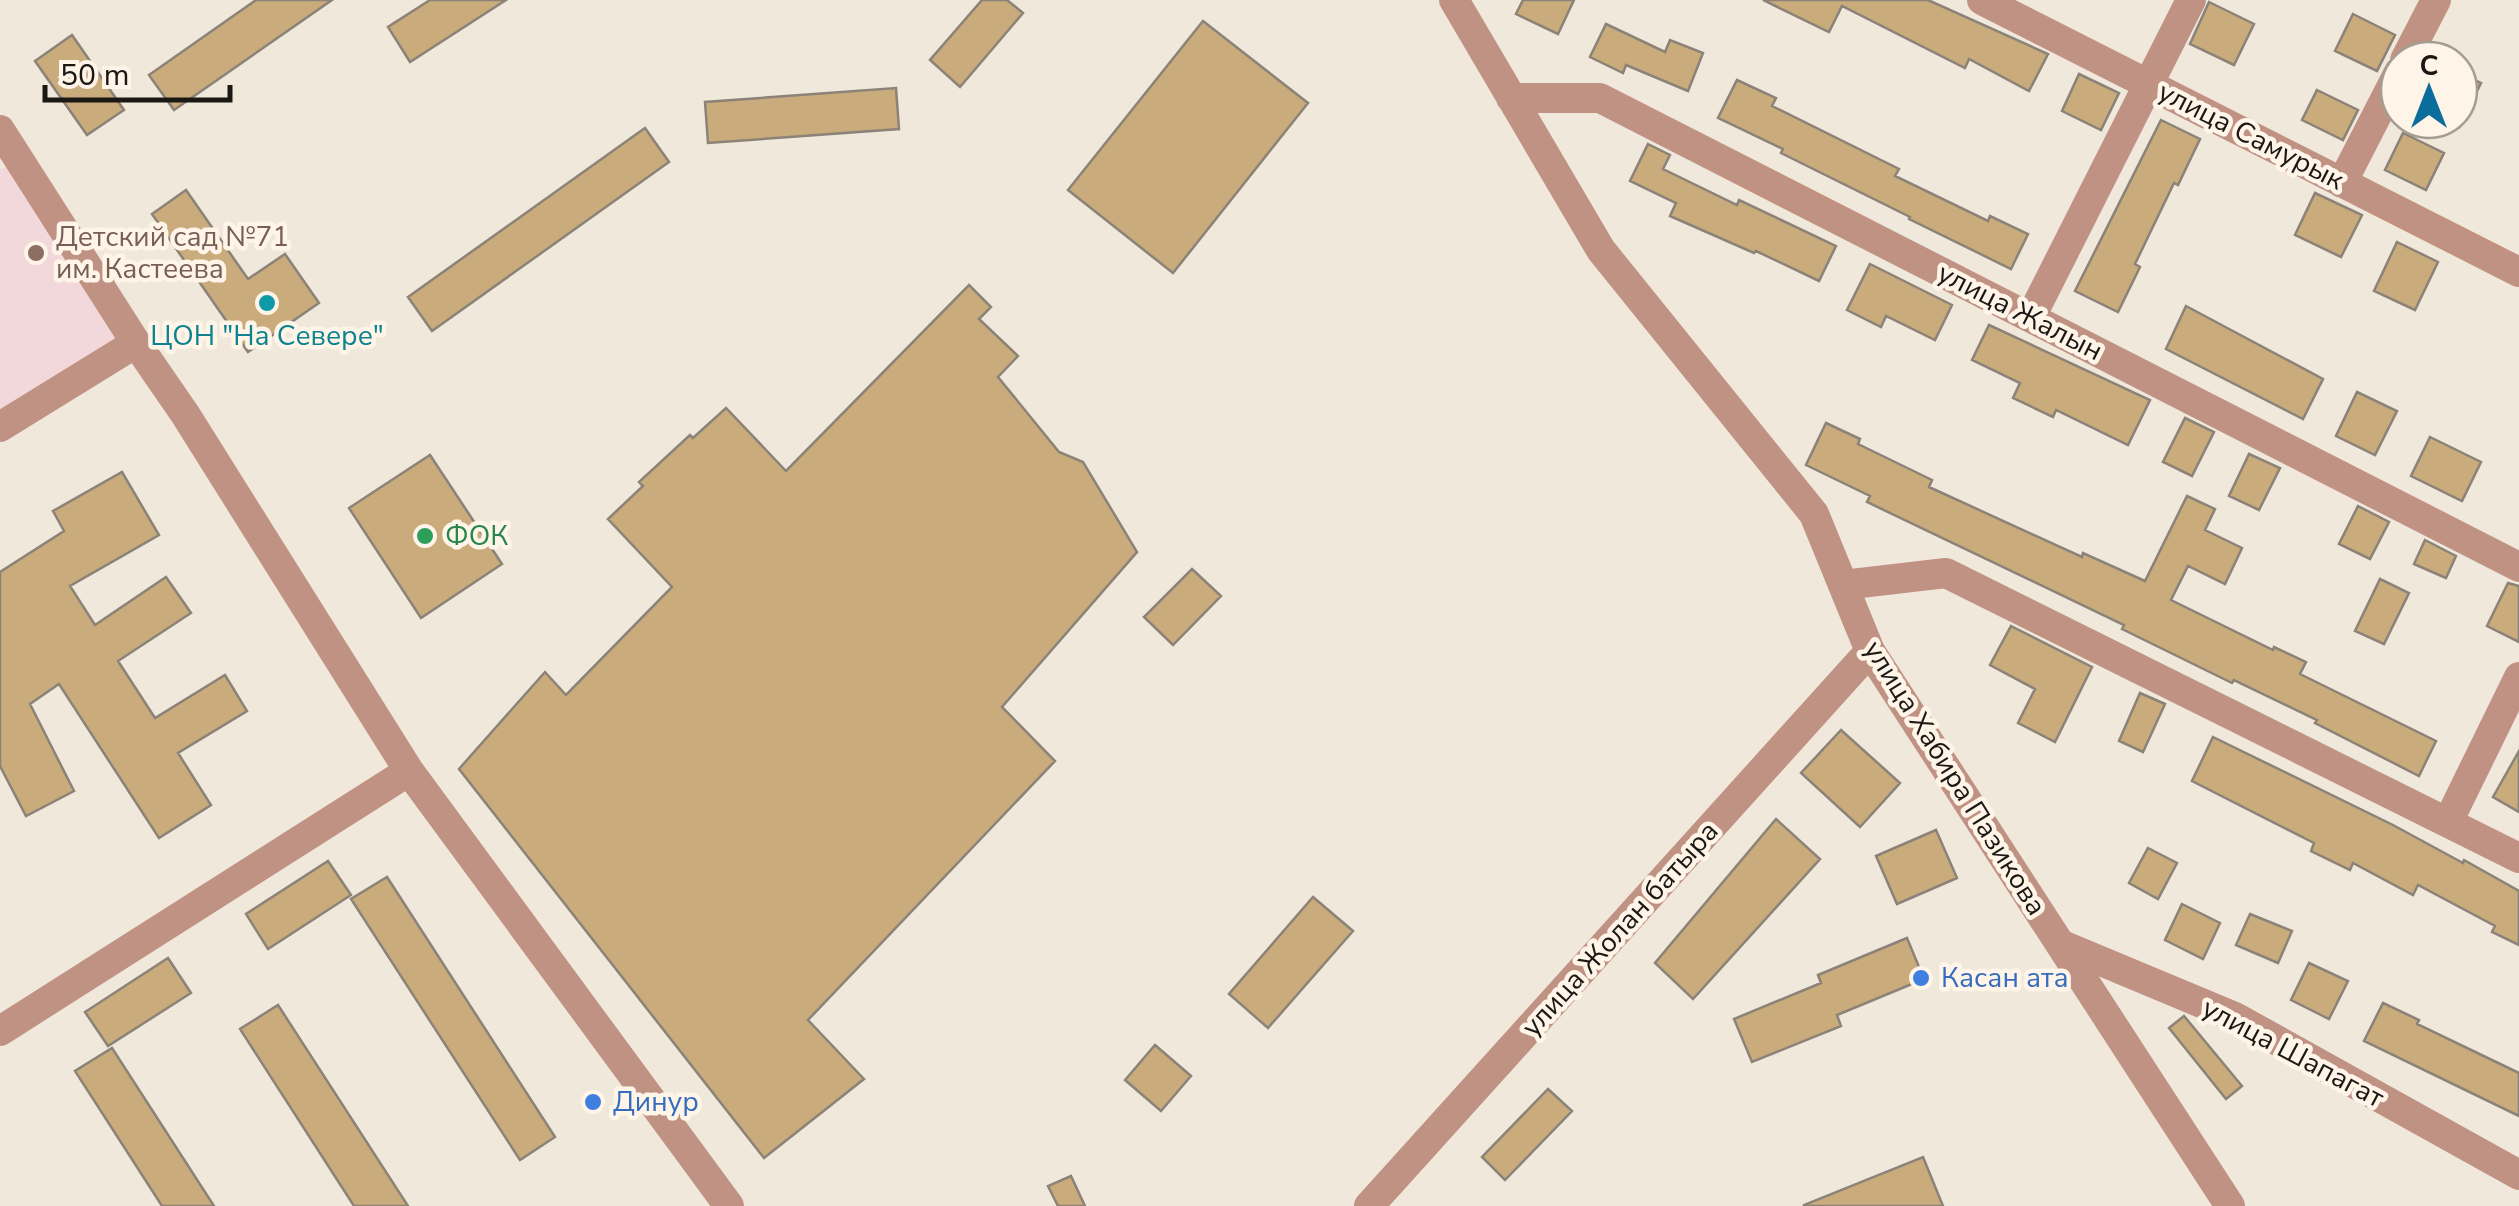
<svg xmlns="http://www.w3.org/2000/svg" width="2519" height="1206" viewBox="0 0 2519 1206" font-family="'Nunito Sans',sans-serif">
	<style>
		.education { fill: #f2d8db }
		.building { fill: #caab7c; stroke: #8b8378; stroke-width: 2.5 }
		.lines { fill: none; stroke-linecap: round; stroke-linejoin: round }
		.minor { stroke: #c09284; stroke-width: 30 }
		.education-dot { fill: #8d6e63; stroke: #fef5e8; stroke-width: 4 }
		.culture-dot { fill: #0f9aa8; stroke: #fef5e8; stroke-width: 4 }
		.leisure-dot { fill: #2e9e5b; stroke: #fef5e8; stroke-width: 4 }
		.shop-dot { fill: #3f7fe0; stroke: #fef5e8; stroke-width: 4 }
		.labels { text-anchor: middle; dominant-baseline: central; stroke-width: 9; stroke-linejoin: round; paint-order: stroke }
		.street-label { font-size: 28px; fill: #1b1814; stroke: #fef5e8 }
		.education-label { font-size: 28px; fill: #785e54; stroke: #fef5e8; text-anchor: start }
		.culture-label { font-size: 28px; fill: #0d838f; stroke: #fef5e8 }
		.leisure-label { font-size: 28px; fill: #27864d; stroke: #fef5e8; text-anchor: start }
		.shop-label { font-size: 28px; fill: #366cbe; stroke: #fef5e8; text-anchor: start }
	</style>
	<rect width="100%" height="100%" fill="#f0e8db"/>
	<path class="education" d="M 8,165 L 131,335 L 0,417 L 0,170 Z"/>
	<path class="building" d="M 256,0 L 332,0 L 174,110 L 149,75 Z
		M 430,0 L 506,0 L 410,62 L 388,27 Z
		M 982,0 L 1007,0 L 1023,13 L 960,87 L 930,60 Z
		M 1523,0 L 1574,0 L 1558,34 L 1516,14 Z
		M 1763,0 L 1928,0 L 2048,54 L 2029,91 L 1969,59 L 1965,68 L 1842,6 L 1829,32 Z
		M 2209,2 L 2254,24 L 2234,65 L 2190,44 Z
		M 2353,14 L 2395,35 L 2377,71 L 2335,51 Z
		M 1203,21 L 1308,103 L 1173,273 L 1068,190 Z
		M 1606,24 L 1665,52 L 1670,40 L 1703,53 L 1688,91 L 1626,65 L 1623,73 L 1590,57 Z
		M 72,35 L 124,110 L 87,135 L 35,61 Z
		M 2459,72 L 2481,83 L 2459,128 Z
		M 2079,74 L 2119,93 L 2101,130 L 2062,111 Z
		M 1737,80 L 1776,98 L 1772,106 L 1899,169 L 1895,176 L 1988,221 L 1990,216 L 2028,234 L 2011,269 L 1909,219 L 1910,217 L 1781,153 L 1783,149 L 1718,118 Z
		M 896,88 L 899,129 L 708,143 L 705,102 Z
		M 2317,90 L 2358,110 L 2343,140 L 2302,120 Z
		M 2161,120 L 2200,139 L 2178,185 L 2174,183 L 2135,264 L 2140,267 L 2118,312 L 2075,291 Z
		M 645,128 L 669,162 L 432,331 L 408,297 Z
		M 2403,133 L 2444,153 L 2426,190 L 2385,170 Z
		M 1648,144 L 1670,155 L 1663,169 L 1737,205 L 1739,200 L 1836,246 L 1819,281 L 1756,251 L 1754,253 L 1670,216 L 1676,203 L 1630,181 Z
		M 186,190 L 248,279 L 285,254 L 319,303 L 248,352 L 152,214 Z
		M 2315,193 L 2362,215 L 2341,257 L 2295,235 Z
		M 2397,242 L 2438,262 L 2415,310 L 2374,291 Z
		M 1870,264 L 1952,305 L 1935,340 L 1886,316 L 1881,327 L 1847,310 Z
		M 969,285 L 991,307 L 979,319 L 1018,356 L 998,377 L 1059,452 L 1083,462 L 1137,552 L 1002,707 L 1055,761 L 808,1020 L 864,1079 L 764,1158 L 459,769 L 545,672 L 566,695 L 672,587 L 608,519 L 643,486 L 639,482 L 690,435 L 693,438 L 726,408 L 786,471 Z
		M 2186,306 L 2323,379 L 2303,419 L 2166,349 Z
		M 1989,325 L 2150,400 L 2128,445 L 2056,410 L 2053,417 L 2013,398 L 2020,383 L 1972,360 Z
		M 2357,392 L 2397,411 L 2375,455 L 2336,436 Z
		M 2185,418 L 2214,432 L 2192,476 L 2163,462 Z
		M 1826,423 L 1860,439 L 1858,444 L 1932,480 L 1929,487 L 2082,557 L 2083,553 L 2145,581 L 2187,496 L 2215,509 L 2205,530 L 2242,548 L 2225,584 L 2188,566 L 2171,600 L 2273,650 L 2274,647 L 2306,662 L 2300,674 L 2436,741 L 2419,776 L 2315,723 L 2317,720 L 2234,680 L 2232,683 L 2122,629 L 2124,625 L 1867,502 L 1870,496 L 1806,465 Z
		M 2430,437 L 2481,462 L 2462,501 L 2411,476 Z
		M 2249,454 L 2280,468 L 2259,510 L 2229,496 Z
		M 430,455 L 502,564 L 421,618 L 349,508 Z
		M 122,472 L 159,535 L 70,586 L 95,625 L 166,577 L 191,613 L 118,661 L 155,718 L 225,675 L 247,711 L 178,753 L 211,805 L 159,838 L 59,684 L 30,704 L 74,791 L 26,816 L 0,766 L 0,572 L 64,531 L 53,511 Z
		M 2358,506 L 2389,522 L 2370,559 L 2339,544 Z
		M 2425,540 L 2456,556 L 2446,578 L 2414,564 Z
		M 1192,569 L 1221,596 L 1173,645 L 1144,617 Z
		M 2380,579 L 2409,593 L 2384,644 L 2355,631 Z
		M 2508,583 L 2519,586 L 2519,642 L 2487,626 Z
		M 2011,626 L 2092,667 L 2055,742 L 2018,723 L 2035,689 L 1990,665 Z
		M 2140,693 L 2165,704 L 2143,752 L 2119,741 Z
		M 1841,730 L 1900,783 L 1860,827 L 1801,773 Z
		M 2213,737 L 2393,825 L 2463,863 L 2464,860 L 2519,891 L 2519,945 L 2492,932 L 2495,926 L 2418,885 L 2413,895 L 2353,863 L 2350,870 L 2311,851 L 2314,843 L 2192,781 Z
		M 2519,751 L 2519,812 L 2493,797 Z
		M 1776,819 L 1820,859 L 1693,999 L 1655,963 Z
		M 1936,830 L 1957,878 L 1897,904 L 1876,856 Z
		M 2148,848 L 2177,863 L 2158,899 L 2129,883 Z
		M 328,861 L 351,895 L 268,949 L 246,914 Z
		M 387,877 L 555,1137 L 520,1160 L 351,899 Z
		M 1313,897 L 1353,931 L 1268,1028 L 1229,994 Z
		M 2182,904 L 2220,923 L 2203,959 L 2165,940 Z
		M 2250,914 L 2292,931 L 2278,963 L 2236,945 Z
		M 1907,938 L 1924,979 L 1837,1015 L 1841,1026 L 1752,1062 L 1734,1019 L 1821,983 L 1818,975 Z
		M 168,958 L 191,993 L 108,1046 L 85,1012 Z
		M 2309,963 L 2348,981 L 2329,1019 L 2291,1000 Z
		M 2383,1003 L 2419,1020 L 2417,1024 L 2519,1073 L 2519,1116 L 2364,1041 Z
		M 278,1005 L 408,1206 L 354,1206 L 240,1029 Z
		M 2184,1016 L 2242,1086 L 2226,1099 L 2169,1028 Z
		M 1155,1045 L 1191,1076 L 1161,1111 L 1125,1080 Z
		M 112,1048 L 214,1206 L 162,1206 L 75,1071 Z
		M 1548,1089 L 1572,1111 L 1505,1180 L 1482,1157 Z
		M 1923,1157 L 1943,1206 L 1804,1206 L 1804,1205 Z
		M 1071,1176 L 1085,1206 L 1058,1206 L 1048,1186 Z"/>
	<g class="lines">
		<path class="minor" d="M 1454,0 L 1601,250 L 1814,514 L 1870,651 L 2230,1206
			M 1982,0 L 2519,272
			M 2405,60 L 2436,0
			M 1511,98 L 1600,98 L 2519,567
			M 0,130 L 136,343 L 185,414 L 409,771 L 729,1206
			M 2342,183 L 2399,72
			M 2031,317 L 2191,0
			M 0,427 L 136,343
			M 1843,585 L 1946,573 L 2519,858
			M 2448,822 L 2519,677
			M 2060,944 L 2235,1017 L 2519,1175
			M 0,1031 L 409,771
			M 1369,1206 L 1870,651"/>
	</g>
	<circle class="education-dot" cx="36" cy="253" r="10"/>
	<circle class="culture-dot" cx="267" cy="303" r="10"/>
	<circle class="leisure-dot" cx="425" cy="536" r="10"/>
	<g class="shop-dot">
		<circle cx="1921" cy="978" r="10"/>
		<circle cx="593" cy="1102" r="10"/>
	</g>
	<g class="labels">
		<g class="street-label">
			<text transform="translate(2251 136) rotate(27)">улица Самурык</text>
			<text transform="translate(2020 312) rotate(27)">улица Жалын</text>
			<text transform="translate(1955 778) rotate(58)">улица Хабира Пазикова</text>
			<text transform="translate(1620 929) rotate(-48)">улица Жолан батыра</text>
			<text transform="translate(2293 1053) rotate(28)">улица Шапагат</text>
		</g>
		<g class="education-label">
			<text x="56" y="237">Детский сад №71<tspan x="56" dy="32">им. Кастеева</tspan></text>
		</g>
		<g class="culture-label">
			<text x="267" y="336">ЦОН "На Севере"</text>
		</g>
		<g class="leisure-label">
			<text x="445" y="536">ФОК</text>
		</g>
		<g class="shop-label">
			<text x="1941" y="978">Касан ата</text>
			<text x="613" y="1102">Динур</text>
		</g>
	</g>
	<g transform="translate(2429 90)"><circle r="48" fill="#fef5e8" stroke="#a39d93" stroke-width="2.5"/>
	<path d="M0-8L18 38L0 25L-18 38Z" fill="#0b6d9b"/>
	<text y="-15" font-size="28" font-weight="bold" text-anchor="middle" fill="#1b1814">С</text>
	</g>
	<path d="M45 85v15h185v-15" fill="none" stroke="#1b1814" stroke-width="5"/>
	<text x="60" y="85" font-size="30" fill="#1b1814" stroke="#fef5e8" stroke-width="8" paint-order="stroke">50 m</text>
</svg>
